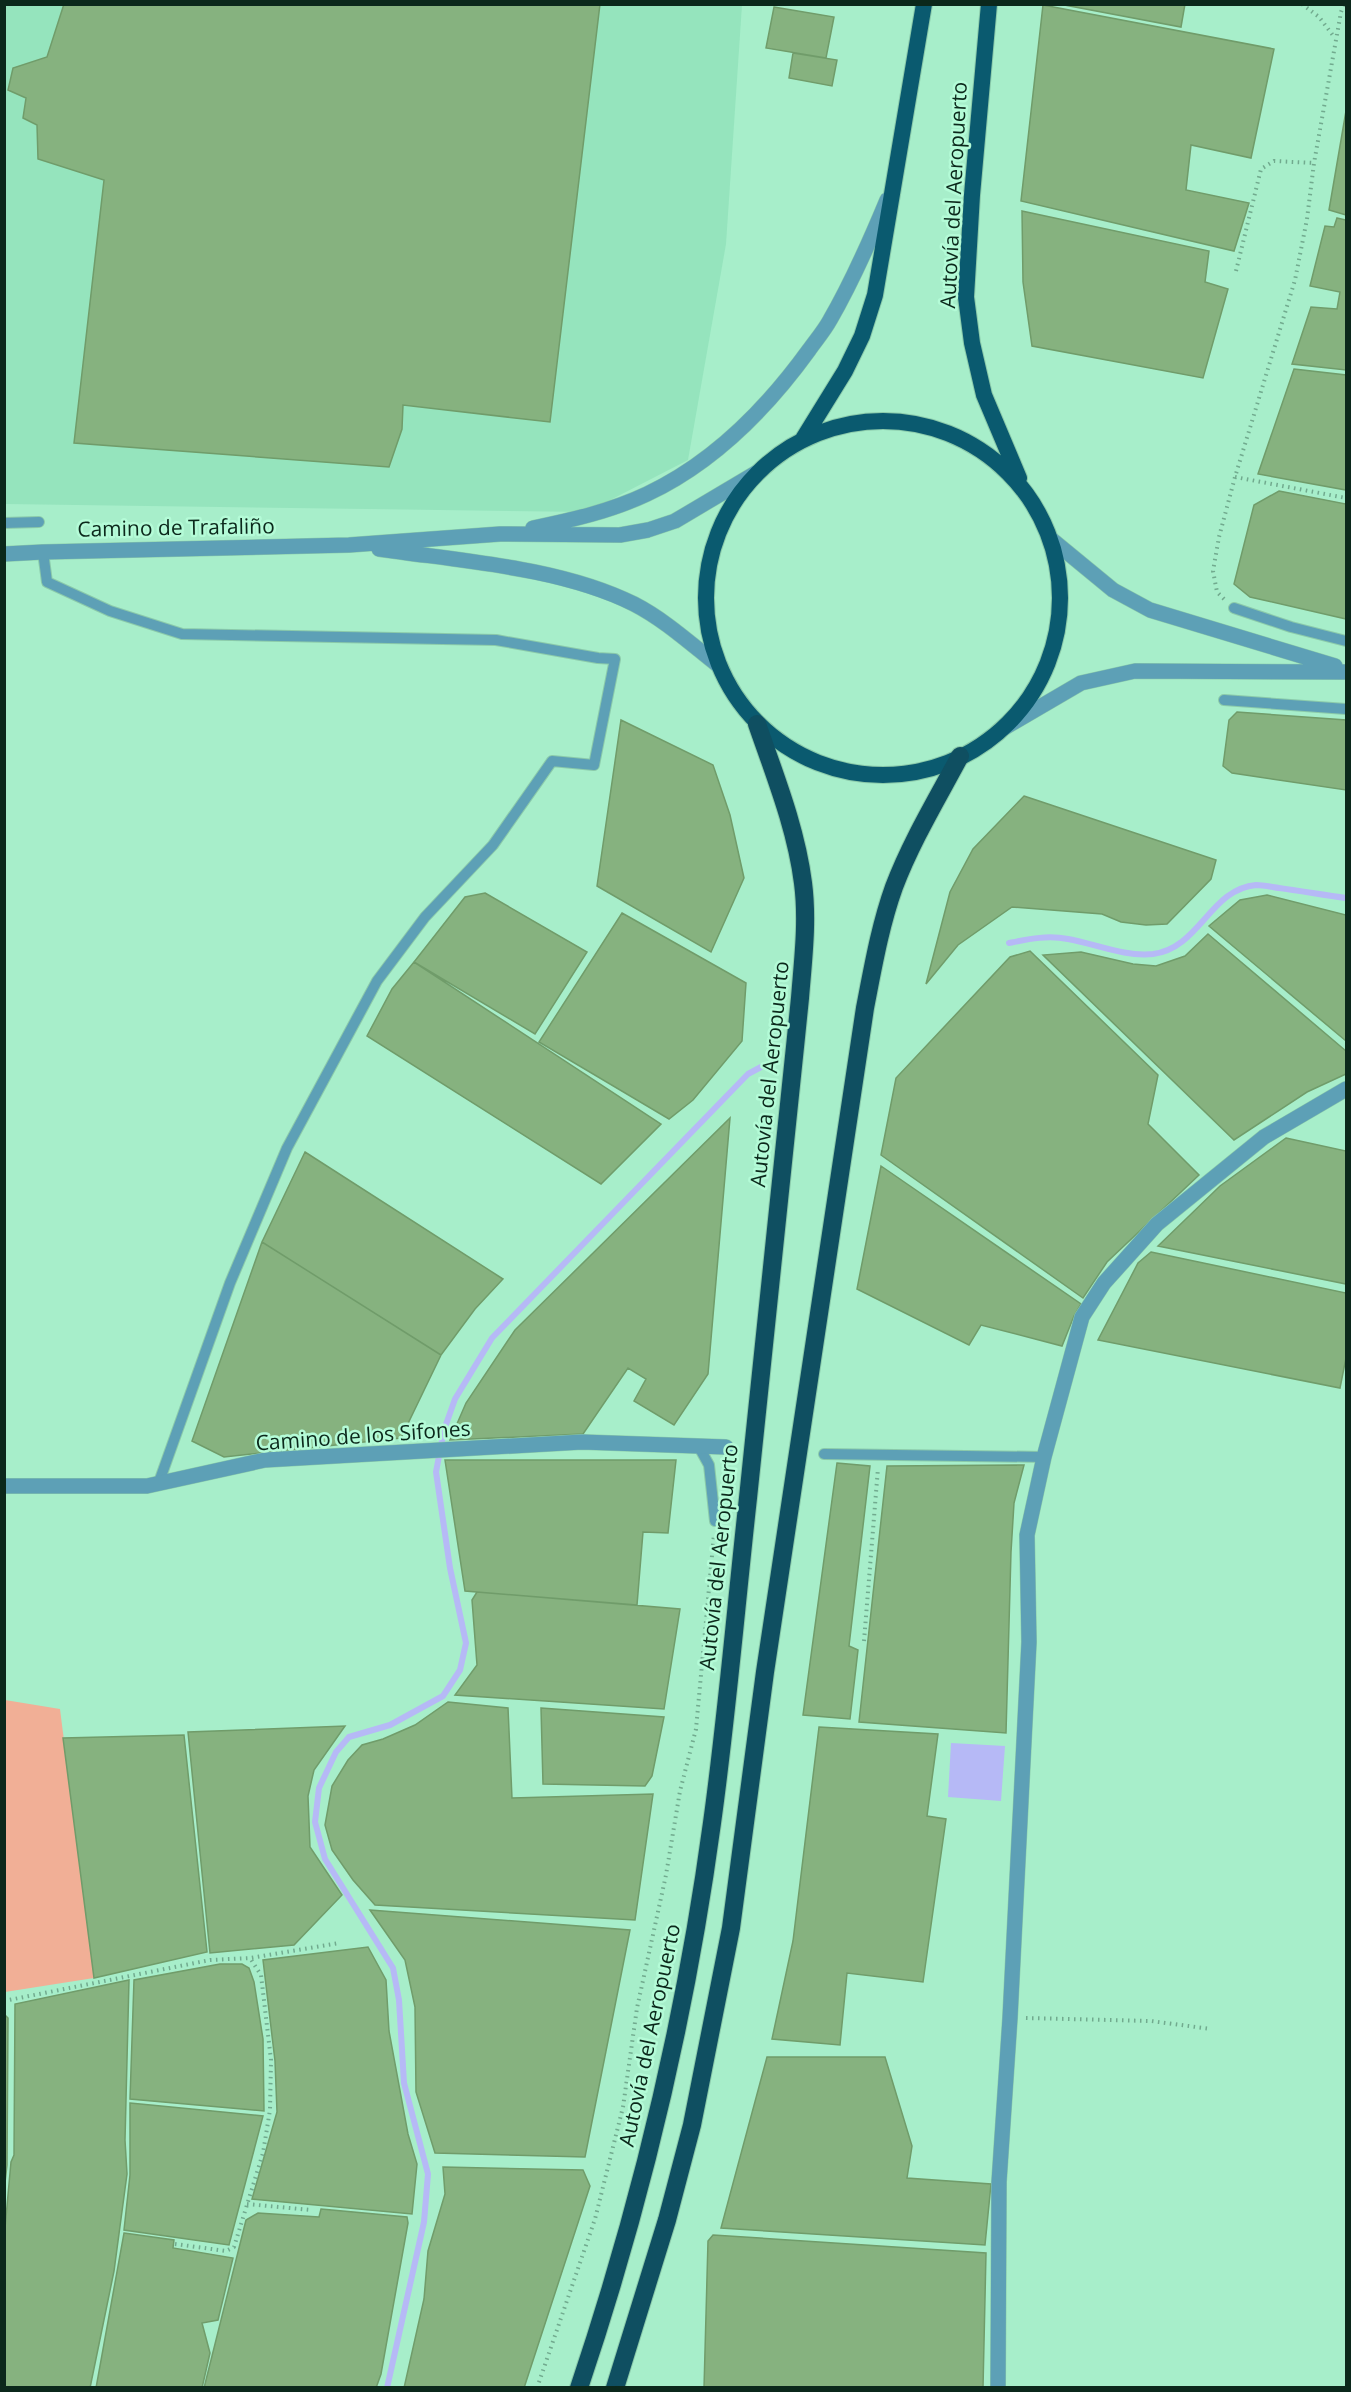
<svg xmlns="http://www.w3.org/2000/svg" width="1351" height="2392" viewBox="0 0 1351 2392" font-family="'Open Sans',sans-serif">
	<style>
		.built { fill: #95e4bd }
		.green { fill: #f1af96 }
		.water { fill: #b6b9f6 }
		.lines { fill: none; stroke-linecap: round; stroke-linejoin: round }
		.stream { stroke: #b6b9f6; stroke-width: 6 }
		.building { fill: #86b27f; stroke: #709c6a; stroke-width: 1.5 }
		.service-casing { stroke: #8bcaaa; stroke-width: 12 }
		.minor-casing { stroke: #8bcaaa; stroke-width: 16 }
		.tertiary-casing { stroke: #8bcaaa; stroke-width: 16 }
		.trunk-casing { stroke: #8bcaaa; stroke-width: 18 }
		.motorway-casing { stroke: #8bcaaa; stroke-width: 20 }
		.path { stroke: #71aa8e; stroke-width: 4; stroke-dasharray: 1.5 4.5; stroke-linecap: butt }
		.service { stroke: #5da0b6; stroke-width: 10 }
		.minor { stroke: #5da0b6; stroke-width: 15 }
		.tertiary { stroke: #5da0b6; stroke-width: 15 }
		.trunk { stroke: #0a5a6f; stroke-width: 16 }
		.motorway { stroke: #0f4f61; stroke-width: 18 }
		.labels { text-anchor: middle; dominant-baseline: central; stroke-width: 5; stroke-linejoin: round; paint-order: stroke }
		.street-label { font-size: 21px; fill: #0b281b; stroke: #b4fbd7 }
	</style>
	<rect width="100%" height="100%" fill="#a7eeca"/>
	<path class="built" d="M 5,5 L 742,5 L 726,244 L 688,460 L 587,512 L 5,504 Z"/>
	<path class="green" d="M 5,1700 L 60,1709 L 94,1978 L 5,1992 Z"/>
	<path class="water" d="M 951,1743 L 1005,1746 L 1001,1801 L 948,1797 Z"/>
	<g class="lines">
		<path class="stream" d="M 1009,943 C 1029,939 1047,935 1068,939 C 1096,944 1124,957 1153,954 C 1200,948 1210,889 1256,885 C 1263,885 1272,887 1279,888 C 1301,891 1324,895 1346,898
			M 387,2388 L 424,2222 L 428,2174 L 404,2083 L 399,2000 L 393,1968 L 325,1859 L 315,1822 L 319,1788 L 336,1752 L 349,1737 L 390,1725 L 443,1696 L 460,1670 L 466,1643 L 450,1568 L 436,1472 L 444,1430 L 455,1399 L 492,1338 L 748,1074 L 761,1067"/>
	</g>
	<path class="building" d="M 64,4 L 600,4 L 550,422 L 403,405 L 402,429 L 389,467 L 74,443 L 104,180 L 38,159 L 37,125 L 23,118 L 26,98 L 8,90 L 13,68 L 47,57 Z
		M 1059,4 L 1185,4 L 1181,27 Z
		M 1043,5 L 1274,49 L 1251,158 L 1191,145 L 1186,190 L 1249,203 L 1234,251 L 1021,201 Z
		M 774,7 L 834,17 L 826,58 L 766,48 Z
		M 793,53 L 837,60 L 832,86 L 789,78 Z
		M 1346,111 L 1346,215 L 1329,210 Z
		M 1022,211 L 1209,251 L 1205,282 L 1228,289 L 1203,378 L 1032,346 L 1023,282 Z
		M 1337,218 L 1346,220 L 1346,370 L 1292,364 L 1311,307 L 1337,309 L 1340,292 L 1310,286 L 1325,226 L 1334,227 Z
		M 1294,369 L 1346,375 L 1346,490 L 1258,474 Z
		M 1279,491 L 1346,504 L 1346,619 L 1250,597 L 1234,584 L 1254,505 Z
		M 1237,712 L 1346,720 L 1346,790 L 1232,773 L 1223,766 L 1229,720 Z
		M 621,720 L 713,765 L 730,815 L 744,878 L 711,952 L 597,886 Z
		M 1024,796 L 1216,860 L 1211,879 L 1167,924 L 1146,925 L 1121,922 L 1102,914 L 1012,907 L 958,945 L 926,984 L 950,892 L 973,849 Z
		M 485,893 L 587,952 L 535,1034 L 414,962 L 465,897 Z
		M 1267,895 L 1346,915 L 1346,1041 L 1209,926 L 1240,900 Z
		M 622,913 L 746,983 L 742,1041 L 693,1100 L 669,1119 L 539,1042 Z
		M 1208,934 L 1346,1051 L 1346,1074 L 1307,1092 L 1234,1140 L 1043,955 L 1081,952 L 1133,964 L 1156,966 L 1185,956 Z
		M 1030,951 L 1158,1075 L 1148,1124 L 1199,1175 L 1107,1262 L 1083,1298 L 881,1155 L 896,1078 L 1010,957 Z
		M 414,962 L 661,1124 L 601,1184 L 367,1036 L 392,989 Z
		M 730,1118 L 708,1374 L 674,1425 L 634,1401 L 646,1379 L 628,1368 L 583,1434 L 450,1440 L 466,1403 L 515,1330 Z
		M 1286,1138 L 1346,1151 L 1346,1284 L 1158,1246 L 1220,1186 Z
		M 305,1152 L 503,1279 L 475,1309 L 441,1355 L 262,1242 Z
		M 881,1166 L 1081,1304 L 1074,1316 L 1062,1346 L 981,1325 L 969,1345 L 857,1289 Z
		M 262,1242 L 441,1355 L 401,1438 L 224,1457 L 192,1441 Z
		M 1151,1252 L 1346,1293 L 1346,1358 L 1340,1388 L 1098,1340 L 1138,1263 Z
		M 445,1460 L 676,1460 L 668,1533 L 643,1532 L 637,1605 L 465,1591 Z
		M 837,1463 L 870,1466 L 849,1646 L 858,1650 L 850,1719 L 803,1715 Z
		M 1024,1465 L 1014,1503 L 1011,1552 L 1006,1733 L 859,1722 L 887,1466 Z
		M 477,1592 L 680,1609 L 664,1709 L 455,1695 L 477,1665 L 472,1600 Z
		M 448,1702 L 508,1708 L 512,1798 L 653,1794 L 635,1920 L 375,1905 L 353,1880 L 332,1850 L 325,1825 L 332,1786 L 348,1760 L 362,1745 L 383,1739 L 415,1725 Z
		M 541,1708 L 664,1717 L 652,1776 L 645,1786 L 543,1784 Z
		M 345,1726 L 314,1770 L 308,1796 L 310,1847 L 342,1895 L 294,1945 L 210,1953 L 188,1732 Z
		M 819,1727 L 938,1734 L 927,1816 L 946,1819 L 923,1982 L 847,1973 L 840,2045 L 772,2039 L 793,1941 Z
		M 184,1735 L 207,1952 L 94,1978 L 63,1738 Z
		M 370,1910 L 630,1930 L 585,2157 L 435,2153 L 416,2092 L 415,2007 L 405,1960 Z
		M 368,1947 L 386,1980 L 389,2031 L 408,2134 L 417,2164 L 412,2214 L 252,2199 L 277,2112 L 275,2061 L 263,1960 Z
		M 220,1964 L 242,1964 L 249,1968 L 254,1982 L 263,2039 L 264,2111 L 130,2099 L 134,1980 Z
		M 129,1980 L 125,2140 L 127,2174 L 114,2271 L 90,2388 L 4,2388 L 4,2239 L 11,2162 L 14,2155 L 15,2004 Z
		M 4,2014 L 8,2018 L 7,2165 L 4,2192 Z
		M 767,2057 L 885,2057 L 912,2146 L 907,2178 L 991,2184 L 985,2245 L 721,2228 Z
		M 130,2103 L 263,2116 L 229,2245 L 124,2230 L 130,2175 Z
		M 443,2167 L 583,2170 L 590,2186 L 524,2388 L 404,2388 L 424,2299 L 428,2251 L 445,2194 Z
		M 321,2209 L 407,2217 L 408,2223 L 381,2374 L 376,2388 L 204,2388 L 246,2220 L 258,2213 L 319,2217 Z
		M 124,2233 L 174,2240 L 173,2248 L 233,2258 L 218,2320 L 202,2323 L 210,2353 L 202,2388 L 96,2388 Z
		M 713,2235 L 986,2253 L 983,2388 L 704,2388 L 708,2241 Z"/>
	<g class="lines">
		<defs>
			<path id="service" d="M 4,523 L 39,522
				M 43,552 L 47,582 L 110,611 L 182,634 L 496,640 L 598,658 L 615,659 L 594,765 L 552,761 L 493,845 L 425,917 L 377,981 L 287,1148 L 230,1283 L 159,1482
				M 1234,608 L 1291,627 L 1346,641
				M 1224,700 L 1346,709
				M 699,1447 L 709,1465 L 715,1521
				M 824,1454 L 1044,1457"/>
			<path id="minor" d="M 4,1486 L 147,1486 L 265,1460 L 582,1442 L 726,1447
				M 998,2388 L 999,2182 L 1010,2018 L 1029,1642 L 1027,1535 L 1044,1457 L 1082,1317 L 1104,1283 L 1157,1224 L 1264,1137 L 1346,1089"/>
			<path id="tertiary" d="M 533,528 C 572,520 611,511 647,494 C 713,463 767,408 809,350 C 816,340 824,331 830,320 C 852,282 870,241 887,200
				M 1051,539 L 1113,590 L 1150,610 L 1335,666
				M 379,549 C 460,561 560,567 634,604 C 665,620 691,644 719,666
				M 4,554 L 43,552 L 349,545 L 500,534 L 620,535 L 648,530 L 675,521 L 756,473
				M 1004,728 L 1081,683 L 1135,671 L 1346,672"/>
			<path id="trunk" d="M 989,4 L 972,195 L 966,297 L 972,343 L 984,395 L 1019,478
				M706 598a177 177 0 1 1 354 0a177 177 0 1 1-354 0Z
				M 803,439 L 845,371 L 862,336 L 875,295 L 924,4"/>
			<path id="motorway" d="M 579,2388 C 641,2204 686,2015 712,1823 C 727,1715 736,1606 748,1498 C 765,1332 783,1165 800,998 C 803,960 808,921 803,883 C 796,828 775,776 757,724
				M 615,2388 L 667,2220 L 692,2125 L 731,1928 L 765,1672 L 865,1008 C 873,967 880,926 894,887 C 911,842 937,799 960,756"/>
		</defs>
		<use href="#service" class="service-casing"/>
		<use href="#minor" class="minor-casing"/>
		<use href="#tertiary" class="tertiary-casing"/>
		<use href="#trunk" class="trunk-casing"/>
		<use href="#motorway" class="motorway-casing"/>
		<path class="path" d="M 1302,4 L 1319,17 L 1335,38
			M 1236,271 L 1261,169 L 1274,161 L 1314,163
			M 1235,477 L 1346,498
			M 1224,599 L 1217,592 L 1213,571 L 1219,537 L 1235,477 L 1295,280 L 1307,219 L 1314,163 L 1341,12 L 1344,4
			M 864,1641 L 878,1468
			M 4,2001 L 210,1960 L 250,1958 L 339,1943
			M 1026,2018 L 1151,2021 L 1211,2029
			M 247,2204 L 311,2210
			M 175,2244 L 226,2251 L 234,2247 L 263,2153 L 270,2110 L 271,2060 L 261,1975 L 250,1958
			M 537,2388 L 595,2219 L 623,2107 L 637,2008 L 666,1875 L 680,1791 L 696,1729 L 714,1534"/>
		<use href="#service" class="service"/>
		<use href="#minor" class="minor"/>
		<use href="#tertiary" class="tertiary"/>
		<use href="#trunk" class="trunk"/>
		<use href="#motorway" class="motorway"/>
	</g>
	<g class="labels">
		<g class="street-label">
			<text transform="translate(953 195) rotate(-87)">Autovía del Aeropuerto</text>
			<text transform="translate(176 527) rotate(-1)">Camino de Trafaliño</text>
			<text transform="translate(769 1074) rotate(-84)">Autovía del Aeropuerto</text>
			<text transform="translate(363 1435) rotate(-4)">Camino de los Sifones</text>
			<text transform="translate(718 1557) rotate(-84)">Autovía del Aeropuerto</text>
			<text transform="translate(649 2035) rotate(-78)">Autovía del Aeropuerto</text>
		</g>
	</g>
	<rect width="1351" height="2392" fill="none" stroke="#0b281b" stroke-width="12"/>
</svg>
